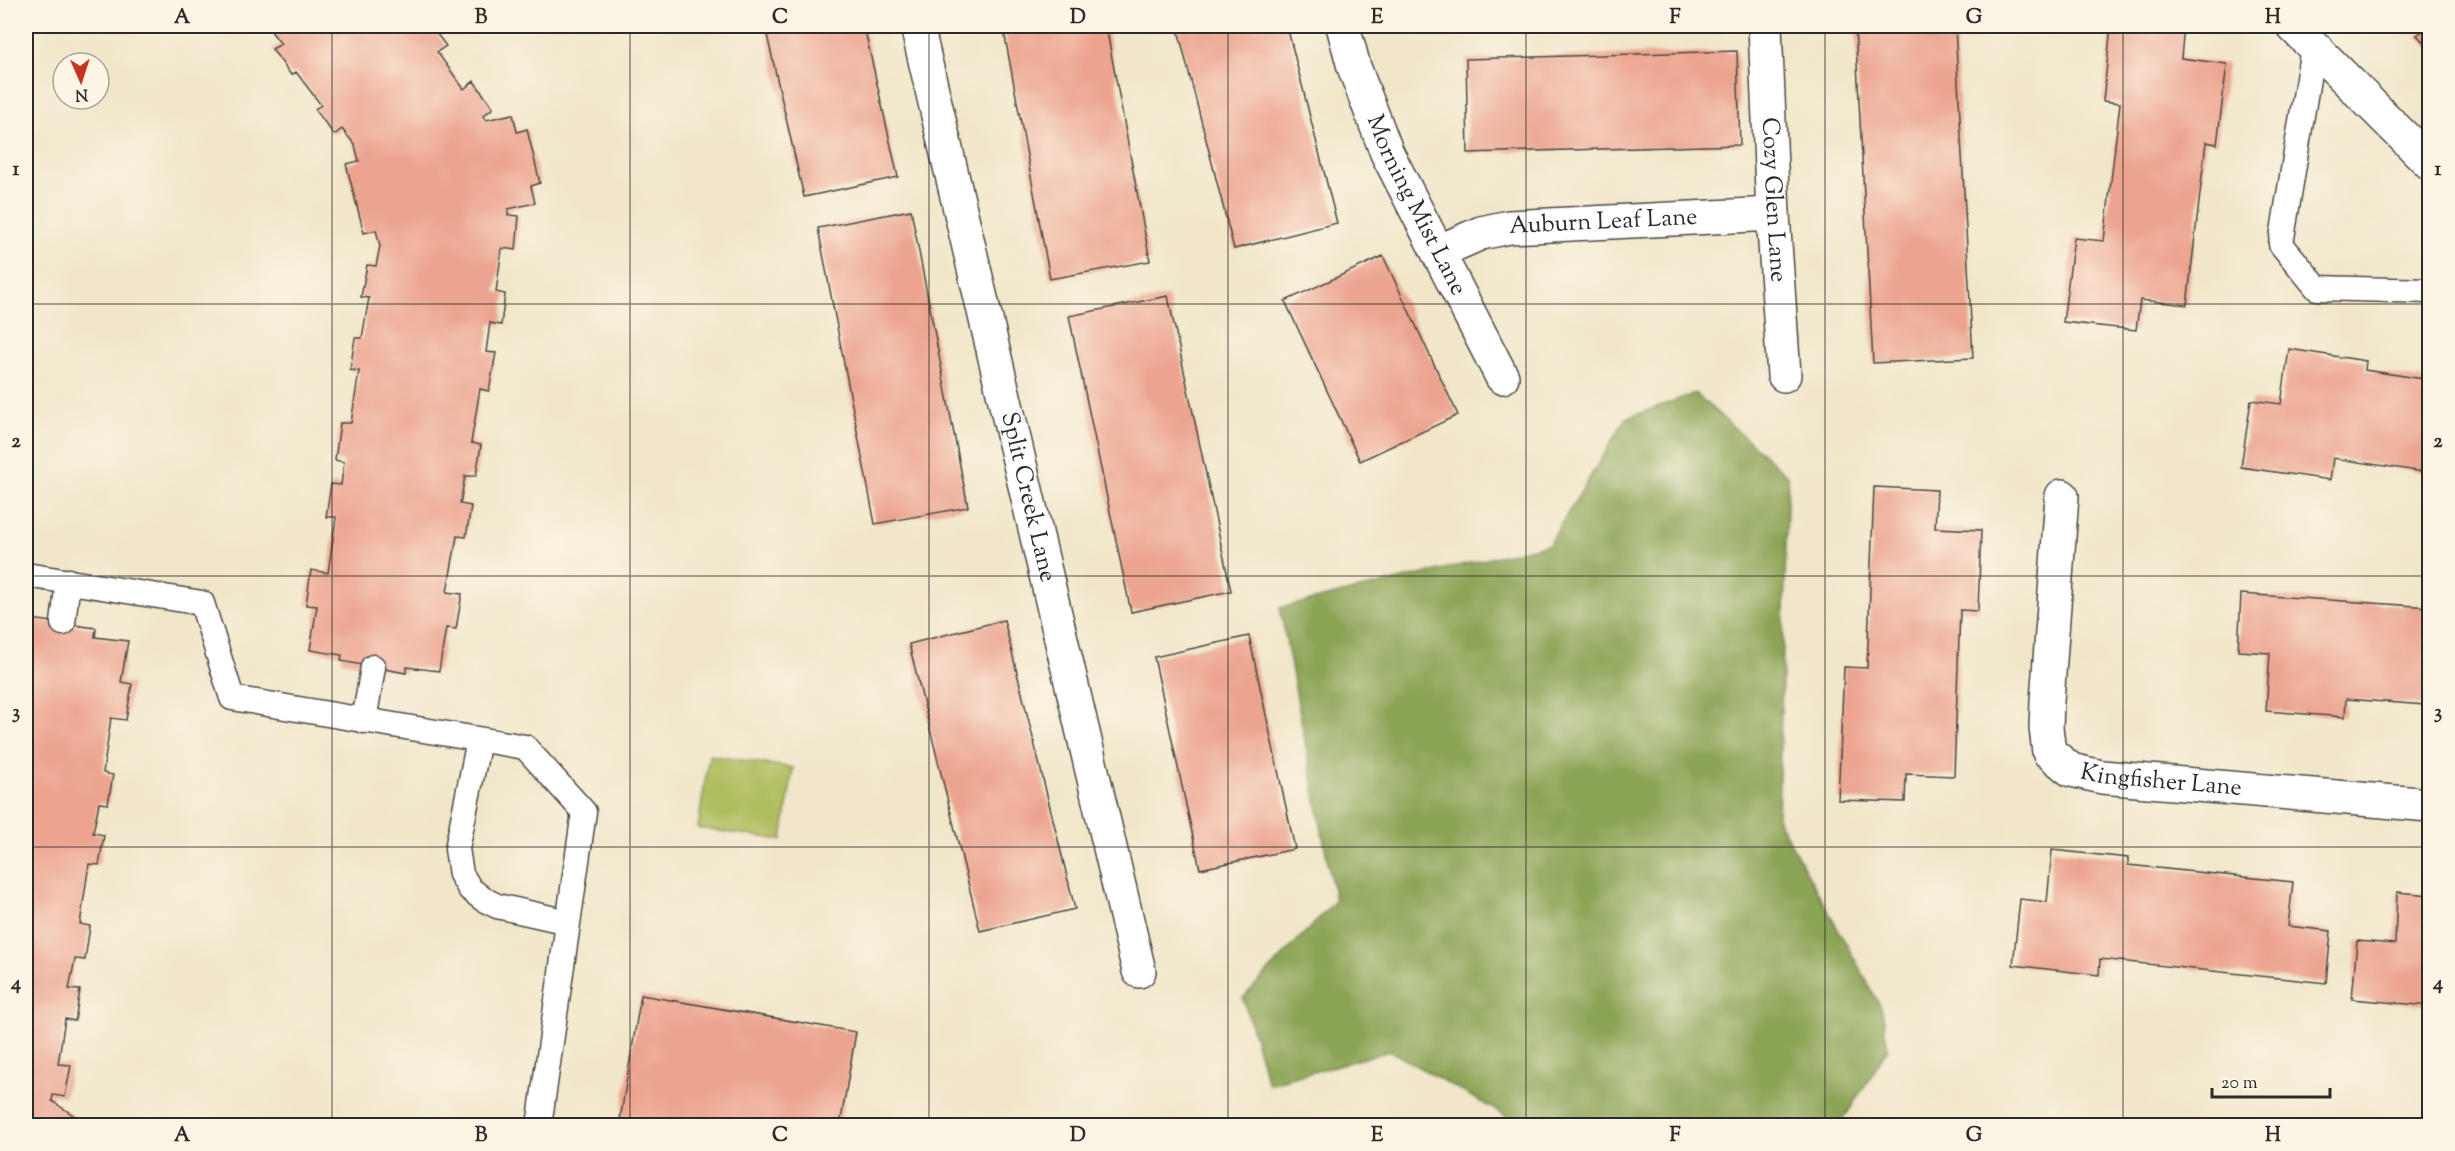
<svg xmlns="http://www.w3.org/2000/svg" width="2455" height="1151" viewBox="0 0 2455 1151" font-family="'Sorts Mill Goudy',serif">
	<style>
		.green { fill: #b0bd5f; stroke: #6e7445; stroke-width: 1.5 }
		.forest { fill: #8ca456; stroke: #5c6840; stroke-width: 1.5 }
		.building { fill: #eca48f }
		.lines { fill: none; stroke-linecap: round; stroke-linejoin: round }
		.service-casing { stroke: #494743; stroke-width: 27 }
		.minor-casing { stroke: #494743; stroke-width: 36 }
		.service { stroke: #fff; stroke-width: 24 }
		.minor { stroke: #fff; stroke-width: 33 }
		.grid { fill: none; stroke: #2b2b2b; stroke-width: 1.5; stroke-opacity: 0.55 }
		.labels { text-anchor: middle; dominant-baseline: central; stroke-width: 5; stroke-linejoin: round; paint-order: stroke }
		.street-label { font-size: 24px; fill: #2b2b2b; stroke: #fcf5e5 }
		.neatline { fill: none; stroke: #2b2b2b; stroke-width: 2 }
		.grid-label { font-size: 20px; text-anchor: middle; font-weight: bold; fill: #2b2b2b }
	</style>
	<rect width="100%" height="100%" fill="#fcf5e5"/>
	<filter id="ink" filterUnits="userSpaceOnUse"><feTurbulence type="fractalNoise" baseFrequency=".0167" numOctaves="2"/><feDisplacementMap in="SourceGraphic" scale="12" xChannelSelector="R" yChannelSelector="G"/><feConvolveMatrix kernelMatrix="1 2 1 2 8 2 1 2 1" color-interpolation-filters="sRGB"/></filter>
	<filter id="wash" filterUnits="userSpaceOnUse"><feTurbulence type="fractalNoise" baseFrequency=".008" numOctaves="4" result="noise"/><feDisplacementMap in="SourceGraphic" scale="24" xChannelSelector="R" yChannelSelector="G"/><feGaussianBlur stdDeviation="1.35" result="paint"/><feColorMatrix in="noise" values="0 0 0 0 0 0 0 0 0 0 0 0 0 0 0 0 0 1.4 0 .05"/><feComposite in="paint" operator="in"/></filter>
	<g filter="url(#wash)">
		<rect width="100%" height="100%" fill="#f1e6c9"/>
		<path class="green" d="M 709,755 L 793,768 L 782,840 L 698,828 Z"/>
		<path class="forest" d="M 1695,393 L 1788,476 L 1778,820 L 1882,1009 L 1888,1049 L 1840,1125 L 1522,1125 L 1390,1051 L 1268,1084 L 1243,998 L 1335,901 L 1280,608 L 1549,544 L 1626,418 Z"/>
		<g id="blocks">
			<path class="building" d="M 267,26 L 417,26 L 419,28 L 423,26 L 431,26 L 446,46 L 437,52 L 464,89 L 474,81 L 493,108 L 483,116 L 486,120 L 513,114 L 517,132 L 527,129 L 540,183 L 531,186 L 535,203 L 508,209 L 508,215 L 519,216 L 516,250 L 502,248 L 496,292 L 505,294 L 501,325 L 490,323 L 486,352 L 496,353 L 489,391 L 480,389 L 471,443 L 481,445 L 476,476 L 465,476 L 460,504 L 471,506 L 466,537 L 457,536 L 447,592 L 462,594 L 456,629 L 446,628 L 439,671 L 407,667 L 406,673 L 341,661 L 342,655 L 310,650 L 317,606 L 306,605 L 311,570 L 328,573 L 336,517 L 326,517 L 331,484 L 341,485 L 344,462 L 335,460 L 340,423 L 351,423 L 359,371 L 350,370 L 355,338 L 362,338 L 369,298 L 361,297 L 367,265 L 376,266 L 380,246 L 376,230 L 364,233 L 346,164 L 359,161 L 355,145 L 342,129 L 334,135 L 315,109 L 321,105 L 296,72 L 291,75 L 272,49 L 281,44 Z
				M 765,26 L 864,26 L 898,177 L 804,197 Z
				M 1003,26 L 1106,26 L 1150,261 L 1050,279 Z
				M 1177,26 L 1287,26 L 1337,223 L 1234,249 Z
				M 1855,26 L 1955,26 L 1973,358 L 1873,363 Z
				M 2111,26 L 2184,26 L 2181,58 L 2227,64 L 2217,144 L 2206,142 L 2187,305 L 2140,300 L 2136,330 L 2063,322 L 2074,238 L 2104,241 L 2120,103 L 2103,101 Z
				M 2430,26 L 2430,49 L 2417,35 Z
				M 1737,51 L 1740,145 L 1468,153 L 1466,59 Z
				M 911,210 L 968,507 L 875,524 L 818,228 Z
				M 1383,256 L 1458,415 L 1360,461 L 1285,301 Z
				M 1168,296 L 1231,591 L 1131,612 L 1069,316 Z
				M 2289,349 L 2366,361 L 2365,370 L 2430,380 L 2430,473 L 2333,458 L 2330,480 L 2241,467 L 2251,400 L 2281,404 Z
				M 1874,487 L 1937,490 L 1935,528 L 1981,530 L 1978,611 L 1960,610 L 1954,776 L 1906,774 L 1905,802 L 1838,800 L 1844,667 L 1867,668 Z
				M 2241,594 L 2430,607 L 2430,731 L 2423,731 L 2425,705 L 2346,699 L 2345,717 L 2266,711 L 2270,653 L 2238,651 Z
				M 31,619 L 96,628 L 95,637 L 128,641 L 121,682 L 132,684 L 126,720 L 111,718 L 103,773 L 113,775 L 108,804 L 99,803 L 93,833 L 104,835 L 99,865 L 89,864 L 80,924 L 90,926 L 85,960 L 75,959 L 69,989 L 80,990 L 75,1021 L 65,1019 L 58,1064 L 71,1065 L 65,1097 L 53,1095 L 52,1101 L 76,1117 L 70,1126 L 26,1126 L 26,625 L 29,626 Z
				M 1004,620 L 1075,909 L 980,931 L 909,644 Z
				M 1249,636 L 1295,849 L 1200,869 L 1154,657 Z
				M 2052,850 L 2128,858 L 2128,865 L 2293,882 L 2288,926 L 2331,931 L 2326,983 L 2100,959 L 2099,975 L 2013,965 L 2020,899 L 2047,902 Z
				M 2397,892 L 2430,895 L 2430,1006 L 2352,999 L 2357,941 L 2395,944 Z
				M 641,995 L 856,1032 L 840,1126 L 619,1126 Z"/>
		</g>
	</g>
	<g filter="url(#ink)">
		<use href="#blocks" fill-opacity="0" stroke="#494743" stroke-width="1.5"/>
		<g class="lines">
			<defs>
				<path id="service" d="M 2313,48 L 2281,244 L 2317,288 L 2430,291
					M 26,575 L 202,603 L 232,698 L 525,747 L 584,812 L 539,1126
					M 63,623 L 68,581
					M 364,721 L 373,667
					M 479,740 L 457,849 L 461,874 L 470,889 L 483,899 L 497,906 L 568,922"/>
				<g id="minor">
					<path id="s1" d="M 917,26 L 1139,971"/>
					<path id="s2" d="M 1343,26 L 1354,67 L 1387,153 L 1502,377"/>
					<path id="s3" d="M 1765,26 L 1773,214 L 1784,375"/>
					<path d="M 2293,26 L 2430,163"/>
					<path id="s4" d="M 1438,252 L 1481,233 L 1509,227 L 1773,214"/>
					<path id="s5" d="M 2062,496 L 2047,701 L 2046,728 L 2049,752 L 2071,770 L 2102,777 L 2430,805"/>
				</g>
			</defs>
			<use href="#service" class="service-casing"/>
			<use href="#minor" class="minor-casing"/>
			<use href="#service" class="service"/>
			<use href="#minor" class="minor"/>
		</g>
	</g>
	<path class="grid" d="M 332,26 L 332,1126M 630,26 L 630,1126M 929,26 L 929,1126M 1228,26 L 1228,1126M 1526,26 L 1526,1126M 1825,26 L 1825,1126M 2123,26 L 2123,1126M 26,304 L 2430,304M 26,576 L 2430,576M 26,847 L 2430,847"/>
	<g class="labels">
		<g class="street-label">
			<text stroke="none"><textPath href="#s3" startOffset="174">Cozy Glen Lane</textPath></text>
			<text stroke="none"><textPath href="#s2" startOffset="194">Morning Mist Lane</textPath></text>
			<text stroke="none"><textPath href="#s4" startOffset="170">Auburn Leaf Lane</textPath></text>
			<text stroke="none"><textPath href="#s1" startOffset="484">Split Creek Lane</textPath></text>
			<text stroke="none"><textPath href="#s5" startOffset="376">Kingfisher Lane</textPath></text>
		</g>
	</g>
	<rect width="2455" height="1151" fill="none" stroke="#fcf5e5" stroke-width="66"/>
	<g transform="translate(81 81) rotate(177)"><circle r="28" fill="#fcf5e5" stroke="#a8a49b" stroke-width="1.5"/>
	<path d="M0-4.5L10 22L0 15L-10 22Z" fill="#c8321e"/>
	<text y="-9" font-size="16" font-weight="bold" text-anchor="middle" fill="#2b2b2b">N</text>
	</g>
	<path d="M2212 1088v9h118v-9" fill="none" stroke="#2b2b2b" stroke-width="3"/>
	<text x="2221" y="1088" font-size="18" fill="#2b2b2b" stroke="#fcf5e5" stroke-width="4.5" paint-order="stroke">20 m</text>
	<rect x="33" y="33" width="2389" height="1085" class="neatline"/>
	<g class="grid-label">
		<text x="182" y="23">A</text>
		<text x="481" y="23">B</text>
		<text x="780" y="23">C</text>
		<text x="1078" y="23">D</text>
		<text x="1377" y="23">E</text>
		<text x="1675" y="23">F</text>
		<text x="1974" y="23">G</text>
		<text x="2273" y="23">H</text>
		<text x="16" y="175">1</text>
		<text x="2438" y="175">1</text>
		<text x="16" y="447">2</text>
		<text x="2438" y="447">2</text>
		<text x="16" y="718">3</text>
		<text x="2438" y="718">3</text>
		<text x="16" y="989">4</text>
		<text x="2438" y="989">4</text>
		<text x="182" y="1141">A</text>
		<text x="481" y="1141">B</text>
		<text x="780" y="1141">C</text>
		<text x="1078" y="1141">D</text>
		<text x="1377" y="1141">E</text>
		<text x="1675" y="1141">F</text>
		<text x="1974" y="1141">G</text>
		<text x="2273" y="1141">H</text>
	</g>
</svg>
